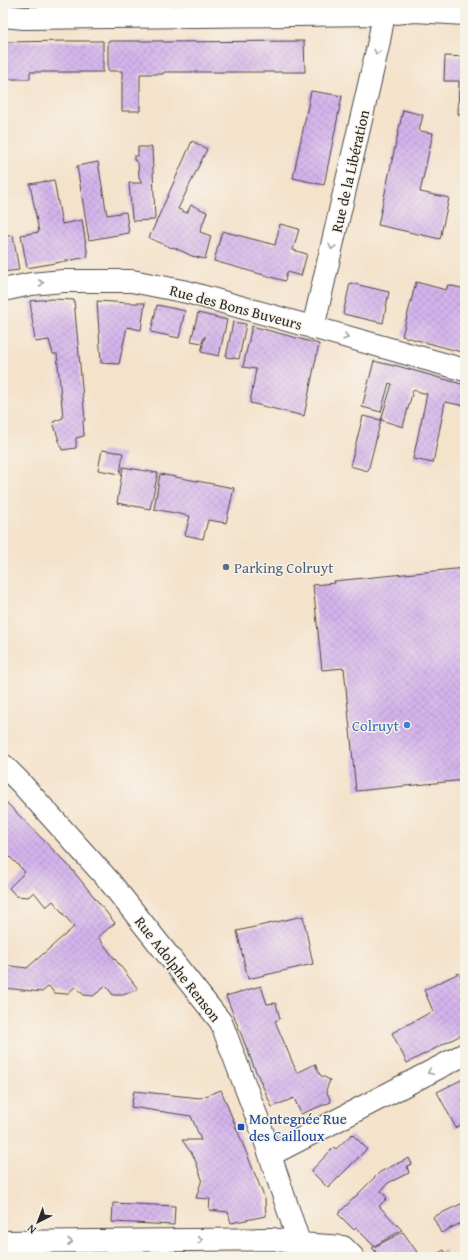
<svg xmlns="http://www.w3.org/2000/svg" width="468" height="1260" viewBox="0 0 468 1260" font-family="'Gentium Book Plus',serif">
	<style>
		.building { fill: url(#building-cross-hatch) }
		.lines { fill: none; stroke-linecap: round; stroke-linejoin: round }
		.minor-casing { stroke: #494643; stroke-width: 24 }
		.minor { stroke: #fff; stroke-width: 22 }
		.oneway { stroke: #a0a0a0 }
		.service-dot { fill: #5c6f8a; stroke: #f7f3e8; stroke-width: 1.5 }
		.shop-dot { fill: #3f7fe0; stroke: #f7f3e8; stroke-width: 1.5 }
		.transit-dot { fill: #1a4fb4; stroke: #f7f3e8; stroke-width: 1.5 }
		.labels { text-anchor: middle; dominant-baseline: central; stroke-width: 3; stroke-linejoin: round; paint-order: stroke }
		.street-label { font-size: 15px; fill: #2b2b2b; stroke: #f7f3e8 }
		.service-label { font-size: 15px; fill: #4e5e75; stroke: #f7f3e8; text-anchor: start }
		.shop-label { font-size: 15px; fill: #366cbe; stroke: #f7f3e8; text-anchor: end }
		.transit-label { font-size: 15px; fill: #164399; stroke: #f7f3e8; text-anchor: start }
	</style>
	<defs>
		<pattern id="building-cross-hatch" width="8" height="8" patternUnits="userSpaceOnUse"><rect width="8" height="8" fill="#d4b3eb"/><path d="M0 0l8 8M0 8l8-8" fill="none" stroke="#b69aca"/></pattern>
	</defs>
	<rect width="100%" height="100%" fill="#f7f3e8"/>
	<filter id="ink" filterUnits="userSpaceOnUse"><feTurbulence type="fractalNoise" baseFrequency=".025" numOctaves="2"/><feDisplacementMap in="SourceGraphic" scale="8" xChannelSelector="R" yChannelSelector="G"/><feConvolveMatrix kernelMatrix="1 2 1 2 8 2 1 2 1" color-interpolation-filters="sRGB"/></filter>
	<filter id="wash" filterUnits="userSpaceOnUse"><feTurbulence type="fractalNoise" baseFrequency=".012" numOctaves="4" result="noise"/><feDisplacementMap in="SourceGraphic" scale="16" xChannelSelector="R" yChannelSelector="G"/><feGaussianBlur stdDeviation="0.9" result="paint"/><feColorMatrix in="noise" values="0 0 0 0 0 0 0 0 0 0 0 0 0 0 0 0 0 1.4 0 .05"/><feComposite in="paint" operator="in"/></filter>
	<g filter="url(#wash)">
		<rect width="100%" height="100%" fill="#f4e2cb"/>
		<g id="blocks">
			<path class="building" d="M 67,41 L 103,41 L 103,72 L 30,72 L 30,79 L 3,79 L 3,42 Z
				M 108,41 L 163,41 L 164,42 L 304,41 L 305,72 L 164,72 L 163,74 L 140,74 L 140,111 L 122,111 L 122,71 L 108,71 Z
				M 445,56 L 465,57 L 465,114 L 458,114 L 459,81 L 444,81 Z
				M 311,91 L 342,96 L 324,185 L 293,178 Z
				M 403,110 L 423,115 L 419,131 L 433,133 L 420,192 L 449,198 L 440,239 L 378,225 Z
				M 192,141 L 207,149 L 178,209 L 187,213 L 191,205 L 207,212 L 200,232 L 211,236 L 205,259 L 192,256 L 173,247 L 172,248 L 149,238 Z
				M 138,147 L 152,147 L 155,218 L 154,220 L 134,221 L 132,218 L 129,183 L 142,183 L 139,177 L 138,163 L 134,160 L 134,156 L 138,156 Z
				M 98,162 L 107,215 L 126,212 L 129,233 L 89,240 L 77,166 Z
				M 54,180 L 62,224 L 82,220 L 88,257 L 27,268 L 21,235 L 39,232 L 30,184 Z
				M 280,224 L 299,229 L 293,250 L 307,254 L 301,276 L 287,272 L 285,281 L 214,261 L 222,231 L 275,245 Z
				M 13,235 L 19,270 L 3,272 L 3,237 Z
				M 416,282 L 446,290 L 448,285 L 465,289 L 465,353 L 402,336 Z
				M 350,283 L 389,292 L 383,323 L 343,314 Z
				M 51,299 L 74,300 L 85,420 L 83,421 L 84,436 L 76,438 L 76,448 L 62,450 L 53,422 L 63,418 L 57,354 L 53,354 L 49,340 L 35,342 L 30,301 Z
				M 97,301 L 129,303 L 145,303 L 141,330 L 127,327 L 119,364 L 101,363 Z
				M 157,305 L 185,311 L 179,338 L 151,332 Z
				M 198,313 L 227,320 L 219,356 L 201,352 L 205,336 L 202,343 L 191,341 Z
				M 233,322 L 246,324 L 239,359 L 226,357 Z
				M 252,326 L 319,344 L 304,416 L 250,403 L 256,369 L 243,367 Z
				M 374,361 L 394,366 L 394,365 L 465,385 L 465,406 L 445,402 L 433,463 L 413,459 L 427,394 L 413,390 L 403,427 L 381,420 L 392,384 L 389,383 L 381,412 L 362,407 Z
				M 363,416 L 381,420 L 368,471 L 350,466 Z
				M 102,450 L 123,453 L 120,474 L 98,470 Z
				M 123,467 L 158,473 L 150,509 L 117,503 Z
				M 160,474 L 234,488 L 226,523 L 208,520 L 203,539 L 185,535 L 190,516 L 154,509 Z
				M 465,568 L 465,780 L 356,791 L 344,668 L 322,670 L 313,585 L 335,583 L 334,581 Z
				M 3,799 L 70,867 L 115,923 L 98,937 L 138,989 L 123,995 L 113,995 L 106,986 L 93,996 L 84,995 L 75,987 L 67,994 L 54,993 L 49,986 L 42,992 L 3,988 L 3,965 L 27,968 L 74,927 L 53,901 L 46,907 L 34,892 L 28,897 L 16,896 L 9,888 L 25,872 L 3,850 Z
				M 303,916 L 313,964 L 248,979 L 237,931 Z
				M 459,973 L 465,984 L 465,1033 L 407,1063 L 392,1033 L 433,1011 L 424,990 Z
				M 261,986 L 267,1004 L 276,1003 L 280,1019 L 275,1021 L 297,1073 L 315,1064 L 320,1075 L 330,1080 L 326,1090 L 331,1102 L 301,1114 L 294,1098 L 272,1107 L 254,1067 L 226,996 Z
				M 465,1078 L 465,1123 L 456,1128 L 437,1092 Z
				M 221,1090 L 265,1199 L 266,1216 L 231,1223 L 228,1212 L 209,1210 L 210,1199 L 196,1198 L 202,1179 L 194,1157 L 182,1140 L 201,1140 L 191,1116 L 131,1107 L 134,1091 L 200,1098 Z
				M 352,1134 L 367,1149 L 328,1188 L 311,1171 L 334,1147 L 336,1149 Z
				M 409,1158 L 412,1164 L 407,1166 L 409,1173 L 388,1183 L 381,1191 L 387,1198 L 379,1206 L 402,1230 L 374,1246 L 356,1228 L 354,1230 L 338,1214 L 380,1172 Z
				M 465,1202 L 465,1221 L 441,1233 L 433,1217 Z
				M 113,1203 L 175,1206 L 174,1225 L 112,1222 Z
				M 403,1232 L 419,1255 L 417,1257 L 381,1257 L 372,1248 Z
				M 444,1250 L 448,1257 L 432,1257 Z"/>
		</g>
	</g>
	<g filter="url(#ink)">
		<use href="#blocks" fill-opacity="0" stroke="#494643" stroke-width="1"/>
		<g class="lines">
			<defs>
				<path id="minor" d="M 3,16 L 24,18 L 384,14 L 415,11 L 465,14
					M 3,290 L 31,284 L 63,281 L 132,281 L 187,292 L 465,370
					M 313,328 L 378,46 L 384,14
					M 3,765 L 19,781 L 110,882 L 221,1022 L 261,1128 L 304,1257
					M 270,1155 L 465,1054
					M 3,1242 L 273,1239 L 300,1244 L 343,1247 L 353,1257"/>
			</defs>
			<use href="#minor" class="minor-casing"/>
			<use href="#minor" class="minor"/>
		</g>
		<defs><path id="oneway-chevron" d="M-2-3.5L2.5 0L-2 3.5" fill="none" stroke-width="1.6" stroke-linecap="round" stroke-linejoin="round"/></defs>
		<g class="oneway">
			<use href="#oneway-chevron" transform="translate(377 52) rotate(103)"/>
			<use href="#oneway-chevron" transform="translate(332 247) rotate(103)"/>
			<use href="#oneway-chevron" transform="translate(41 283) rotate(-6)"/>
			<use href="#oneway-chevron" transform="translate(346 337) rotate(16)"/>
			<use href="#oneway-chevron" transform="translate(430 1072) rotate(153)"/>
			<use href="#oneway-chevron" transform="translate(200 1240) rotate(-1)"/>
			<use href="#oneway-chevron" transform="translate(70 1242)"/>
		</g>
	</g>
	<circle class="service-dot" cx="226" cy="567" r="4"/>
	<circle class="shop-dot" cx="407" cy="725" r="4"/>
	<rect class="transit-dot" x="237" y="1123" width="8" height="8" rx="2"/>
	<g class="labels">
		<g class="street-label">
			<text transform="translate(350 171) rotate(-77)">Rue de la Libération</text>
			<text transform="translate(236 307) rotate(15)">Rue des Bons Buveurs</text>
			<text transform="translate(178 969) rotate(52)">Rue Adolphe Renson</text>
		</g>
		<g class="service-label">
			<text x="234" y="567">Parking Colruyt</text>
		</g>
		<g class="shop-label">
			<text x="399" y="725">Colruyt</text>
		</g>
		<g class="transit-label">
			<text x="249" y="1118">Montegnée Rue<tspan x="249" dy="17">des Cailloux</tspan></text>
		</g>
	</g>
	<rect width="468" height="1260" fill="none" stroke="#f7f3e8" stroke-width="16"/>
	<g transform="translate(38 1222) rotate(222)" stroke="#f7f3e8" stroke-width="3" paint-order="stroke">
	<path d="M0-3L7 15L0 10L-7 15Z" fill="#2b2b2b"/>
	<text y="-6" font-size="11" font-weight="bold" text-anchor="middle" fill="#2b2b2b">N</text>
	</g>
</svg>
